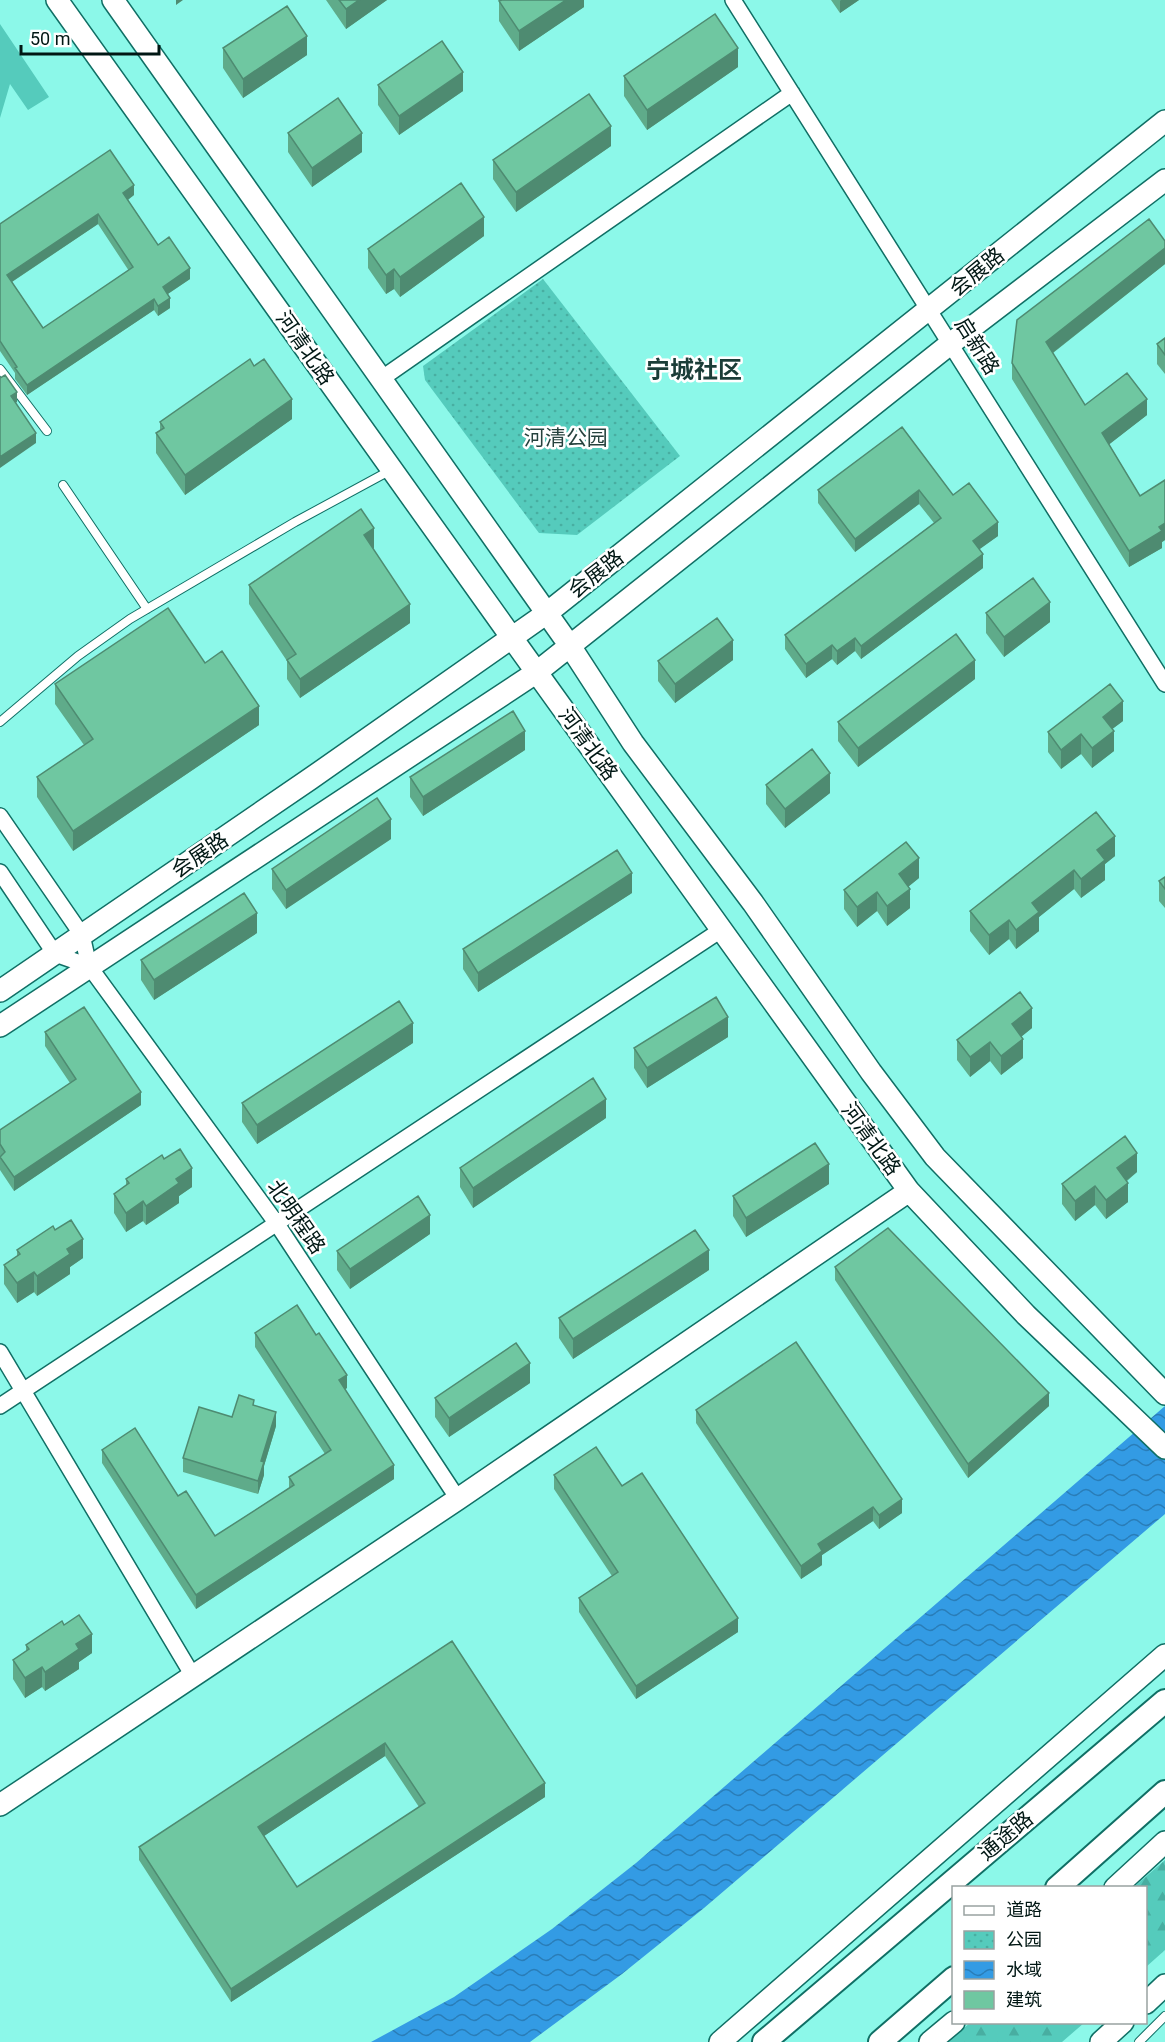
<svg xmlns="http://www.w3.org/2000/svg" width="1165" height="2042" viewBox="0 0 1165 2042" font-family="Roboto,'Noto Sans SC',sans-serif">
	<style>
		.forest { fill: url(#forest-firs) }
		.park { fill: url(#park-dots) }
		.pitch { fill: #55cbbc }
		.water { fill: url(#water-waves) }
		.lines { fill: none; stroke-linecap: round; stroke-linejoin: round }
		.lane-casing { stroke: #106f65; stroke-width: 10 }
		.street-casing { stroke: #106f65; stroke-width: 18 }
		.secondary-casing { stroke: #106f65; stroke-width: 24 }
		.primary-casing { stroke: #106f65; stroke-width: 26 }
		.lane { stroke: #fff; stroke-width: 8 }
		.street { stroke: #fff; stroke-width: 15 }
		.secondary { stroke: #fff; stroke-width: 21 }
		.primary { stroke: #fff; stroke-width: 22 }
		.wall { fill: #5fab8a; fill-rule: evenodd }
		.shaded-wall { fill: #4e8b71 }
		.building { fill: #6fc7a1; stroke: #4e8b71; stroke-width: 1.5; fill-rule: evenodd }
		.labels { text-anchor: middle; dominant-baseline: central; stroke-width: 5; stroke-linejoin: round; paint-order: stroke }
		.street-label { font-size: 21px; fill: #011714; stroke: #fff }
		.park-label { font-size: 21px; fill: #26423e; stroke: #fff }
		.quarter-label { font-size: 24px; font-weight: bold; fill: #1b3d38; stroke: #fff }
	</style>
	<defs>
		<pattern id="forest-firs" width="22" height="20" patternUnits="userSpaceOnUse" patternTransform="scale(1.5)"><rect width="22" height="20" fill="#55cbbc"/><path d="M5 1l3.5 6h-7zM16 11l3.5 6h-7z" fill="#48aea1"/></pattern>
		<pattern id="park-dots" width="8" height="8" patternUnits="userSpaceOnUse" patternTransform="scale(1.5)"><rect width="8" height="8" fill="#55cbbc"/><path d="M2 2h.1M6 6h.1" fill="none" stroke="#48aea1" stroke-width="1.8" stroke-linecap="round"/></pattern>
		<pattern id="water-waves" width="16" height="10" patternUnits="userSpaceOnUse" patternTransform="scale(1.5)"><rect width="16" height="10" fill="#339be4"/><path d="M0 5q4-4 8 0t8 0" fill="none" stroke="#297db8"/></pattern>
	</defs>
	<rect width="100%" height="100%" fill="#8cf8e9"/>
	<path class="forest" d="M 1165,1860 L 1165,1950 L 1146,1967 L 1146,1888 L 1134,1887 Z
		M 970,2023 L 970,2022 L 1084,2023 L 1062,2042 L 947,2042 Z"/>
	<path class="park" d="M 543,279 L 680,456 L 577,535 L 539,533 L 425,380 L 423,366 Z"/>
	<path class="pitch" d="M 0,24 L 49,97 L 28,110 L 10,84 L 0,118 Z"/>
	<path class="water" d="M 1165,1406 L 1165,1514 L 704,1908 L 622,1974 L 530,2042 L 371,2042 L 454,1997 L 552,1929 L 636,1863 Z"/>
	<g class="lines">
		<defs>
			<path id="lane" d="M 0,369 L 47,431
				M 63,485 L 147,609
				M 0,722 L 78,656 L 130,619 L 295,522 L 391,470
				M 1139,2042 L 1165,2016"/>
			<path id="street" d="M 733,0 L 1165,684
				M 381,379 L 792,93
				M 0,816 L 82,935 L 89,966 L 277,1224 L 458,1499
				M 0,872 L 55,954 L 89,966
				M 0,1352 L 193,1676
				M 0,1406 L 721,930"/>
			<path id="secondary" d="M 57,0 L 512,638 L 909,1191 L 1026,1315 L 1165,1448
				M 113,0 L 570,646 L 633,743 L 753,903 L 871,1072 L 935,1157 L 1165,1394
				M 0,991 L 310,779 L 547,613 L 1165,121
				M 0,1026 L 537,672 L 950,344 L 1165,180
				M 0,1805 L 458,1499 L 909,1191
				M 1115,1888 L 1165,1842
				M 1146,2003 L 1165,1985
				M 720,2042 L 1165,1655
				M 930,2042 L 954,2022
				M 1101,2042 L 1123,2022"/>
			<path id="primary" d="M 1057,1888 L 1165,1792
				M 764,2042 L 1165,1701
				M 880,2042 L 954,1978"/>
		</defs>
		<use href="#lane" class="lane-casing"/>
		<use href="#street" class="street-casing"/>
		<use href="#secondary" class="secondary-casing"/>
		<use href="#primary" class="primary-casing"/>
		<use href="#lane" class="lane"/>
		<use href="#street" class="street"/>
		<use href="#secondary" class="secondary"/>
		<use href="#primary" class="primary"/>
	</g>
	<path class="wall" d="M 326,0 L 387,0 L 346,29 Z
		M 584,0 L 584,7 L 519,51 L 499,21 L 499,1 Z
		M 831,0 L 859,0 L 840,13 Z
		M 223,48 L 307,55 L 243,98 L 223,68 Z
		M 738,67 L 647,130 L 624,96 L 624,76 Z
		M 378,85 L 463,91 L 399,135 L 378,105 Z
		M 288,133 L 362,152 L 312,187 L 288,152 Z
		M 611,146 L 516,212 L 493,179 L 493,160 Z
		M 134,195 L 128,200 L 158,245 L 190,279 L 168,294 L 170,308 L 158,316 L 154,310 L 27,395 L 15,379 L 15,373 L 0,351 L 0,224 ZM 98,224 L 129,271 L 43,328 L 12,282 Z
		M 484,236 L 400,297 L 394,289 L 386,294 L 368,268 L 368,249 Z
		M 1165,241 L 1165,264 L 1053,353 L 1085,405 L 1147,415 L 1109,444 L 1140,496 L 1165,480 L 1165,540 L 1162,542 L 1162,548 L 1129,567 L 1012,379 L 1012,363 Z
		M 1165,338 L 1165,374 L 1157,364 L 1157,344 Z
		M 292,419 L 185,495 L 156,453 L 156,433 L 160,430 L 160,422 Z
		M 902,427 L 953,495 L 998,536 L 979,549 L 983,568 L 861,659 L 855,651 L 837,665 L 832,659 L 806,678 L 785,649 L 785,635 L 934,523 L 919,504 L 855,552 L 818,503 L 818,490 Z
		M 373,548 L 410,623 L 300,698 L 287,679 L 287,661 L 249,604 L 249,585 L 374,548 Z
		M 986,613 L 1050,622 L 1004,657 L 986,633 Z
		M 733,660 L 675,703 L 658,681 L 658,661 Z
		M 975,679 L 858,767 L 838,741 L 838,722 Z
		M 55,684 L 259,725 L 73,851 L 37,797 L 37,777 L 84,745 L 55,704 Z
		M 1123,721 L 1112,729 L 1114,751 L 1092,768 L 1081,754 L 1061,769 L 1048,752 L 1048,732 Z
		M 525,750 L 423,816 L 410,797 L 410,777 Z
		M 766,785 L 830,793 L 785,828 L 766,804 Z
		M 1096,812 L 1115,856 L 1105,864 L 1105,880 L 1081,898 L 1074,889 L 1039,917 L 1039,931 L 1016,949 L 1009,939 L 989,955 L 970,931 L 970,911 Z
		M 391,839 L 286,909 L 272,889 L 272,869 Z
		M 1165,877 L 1165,908 L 1159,901 L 1159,881 Z
		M 919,878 L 908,887 L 910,908 L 887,926 L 877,911 L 857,927 L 844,909 L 844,890 Z
		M 632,893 L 478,992 L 463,969 L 463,949 Z
		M 257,933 L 154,1000 L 141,980 L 141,960 Z
		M 1032,1028 L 1021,1037 L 1023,1058 L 1001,1075 L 990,1061 L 970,1077 L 957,1060 L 957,1040 Z
		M 45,1032 L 141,1105 L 14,1191 L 0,1170 L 0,1130 L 70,1083 L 45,1046 Z
		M 728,1037 L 647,1088 L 634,1068 L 634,1048 Z
		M 413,1043 L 257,1144 L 242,1122 L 242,1103 Z
		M 606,1118 L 473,1208 L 460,1187 L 460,1168 Z
		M 164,1159 L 192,1187 L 179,1196 L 179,1203 L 146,1225 L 143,1221 L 126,1232 L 114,1213 L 114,1194 L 126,1185 L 126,1179 Z
		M 1137,1172 L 1127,1181 L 1128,1202 L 1106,1219 L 1095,1205 L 1075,1221 L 1062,1204 L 1062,1184 Z
		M 829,1184 L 746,1237 L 733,1216 L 733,1196 Z
		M 55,1230 L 83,1258 L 70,1267 L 70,1274 L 37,1296 L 34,1292 L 17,1303 L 4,1284 L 4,1265 L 17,1256 L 17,1250 Z
		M 430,1234 L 350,1289 L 337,1270 L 337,1251 Z
		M 835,1267 L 1049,1406 L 968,1478 L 835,1280 Z
		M 709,1270 L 573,1359 L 559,1338 L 559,1318 Z
		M 255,1333 L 347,1388 L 345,1389 L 394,1479 L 196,1609 L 102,1463 L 102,1450 L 178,1496 L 215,1536 L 289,1488 L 289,1477 L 325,1454 L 255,1347 Z
		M 530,1383 L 449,1437 L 435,1417 L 435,1398 Z
		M 254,1405 L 276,1426 L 264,1466 L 264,1475 L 258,1494 L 183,1472 L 183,1458 L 232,1417 Z
		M 696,1410 L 902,1513 L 879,1529 L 873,1521 L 822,1555 L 822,1565 L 801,1579 L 696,1423 Z
		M 554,1475 L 622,1486 L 738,1632 L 636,1699 L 579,1612 L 579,1598 L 612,1576 L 554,1489 Z
		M 64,1625 L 92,1653 L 79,1662 L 79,1669 L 45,1691 L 42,1687 L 25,1698 L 13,1679 L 13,1660 L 26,1651 L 26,1645 Z
		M 452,1641 L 545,1797 L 231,2002 L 139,1860 L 139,1847 ZM 385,1756 L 419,1807 L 297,1887 L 264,1836 Z"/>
	<path class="shaded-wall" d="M 176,0 L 183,0 L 176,5 Z
		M 359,0 L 387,0 L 346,29 L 346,9 Z
		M 566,0 L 584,0 L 584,7 L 519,51 L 519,31 Z
		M 841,0 L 859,0 L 840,13 L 840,1 Z
		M 307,36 L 307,55 L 243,98 L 243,79 Z
		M 738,48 L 738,67 L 647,130 L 647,110 Z
		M 463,72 L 463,91 L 399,135 L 399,116 Z
		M 611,126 L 611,146 L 516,212 L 516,192 Z
		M 362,133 L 362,152 L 312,187 L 312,168 Z
		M 134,185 L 134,195 L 123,203 L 123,193 Z
		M 98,214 L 98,224 L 7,285 L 7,275 Z
		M 484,217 L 484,236 L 400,297 L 400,277 Z
		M 1165,248 L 1165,264 L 1046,358 L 1046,342 Z
		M 190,268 L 190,279 L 163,297 L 163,287 Z
		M 394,269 L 394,289 L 386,294 L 386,275 Z
		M 170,298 L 170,308 L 158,316 L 158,306 Z
		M 154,299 L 154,310 L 27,395 L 27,385 Z
		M 17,392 L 17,402 L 11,406 L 11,396 Z
		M 292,399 L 292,419 L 185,495 L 185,475 Z
		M 1147,399 L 1147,415 L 1102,450 L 1102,433 Z
		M 36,433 L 36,443 L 0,468 L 0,457 Z
		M 919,490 L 919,504 L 855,552 L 855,539 Z
		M 998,522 L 998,536 L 973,554 L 973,541 Z
		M 1165,523 L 1165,540 L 1162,542 L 1162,548 L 1129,567 L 1129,551 Z
		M 374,528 L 374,548 L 364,554 L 364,535 Z
		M 983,554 L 983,568 L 861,659 L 861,646 Z
		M 1050,602 L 1050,622 L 1004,657 L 1004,637 Z
		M 410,604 L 410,623 L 300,698 L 300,679 Z
		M 855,638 L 855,651 L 837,665 L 837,651 Z
		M 733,640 L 733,660 L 675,703 L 675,684 Z
		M 832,645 L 832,659 L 806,678 L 806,664 Z
		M 975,660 L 975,679 L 858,767 L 858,748 Z
		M 1123,701 L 1123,721 L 1103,736 L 1103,717 Z
		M 259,706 L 259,725 L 73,851 L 73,831 Z
		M 525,731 L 525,750 L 423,816 L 423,797 Z
		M 1114,731 L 1114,751 L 1092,768 L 1092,748 Z
		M 1081,734 L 1081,754 L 1061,769 L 1061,750 Z
		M 830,773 L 830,793 L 785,828 L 785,809 Z
		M 391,819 L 391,839 L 286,909 L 286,890 Z
		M 1115,836 L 1115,856 L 1105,864 L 1105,880 L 1081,898 L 1081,879 L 1097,850 Z
		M 919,858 L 919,878 L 899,894 L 899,874 Z
		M 1074,870 L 1074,889 L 1039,917 L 1039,931 L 1016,949 L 1016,930 L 1032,903 Z
		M 632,873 L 632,893 L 478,992 L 478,973 Z
		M 910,889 L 910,908 L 887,926 L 887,906 Z
		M 877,892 L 877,911 L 857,927 L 857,907 Z
		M 257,913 L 257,933 L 154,1000 L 154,980 Z
		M 1009,920 L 1009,939 L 989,955 L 989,935 Z
		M 1032,1008 L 1032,1028 L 1012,1044 L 1012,1024 Z
		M 728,1017 L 728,1037 L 647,1088 L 647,1068 Z
		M 413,1023 L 413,1043 L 257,1144 L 257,1125 Z
		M 1023,1039 L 1023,1058 L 1001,1075 L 1001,1056 Z
		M 990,1042 L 990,1061 L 970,1077 L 970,1057 Z
		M 141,1092 L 141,1105 L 14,1191 L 14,1177 Z
		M 606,1099 L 606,1118 L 473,1208 L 473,1188 Z
		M 1137,1153 L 1137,1172 L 1117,1188 L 1117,1168 Z
		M 829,1164 L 829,1184 L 746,1237 L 746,1218 Z
		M 192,1168 L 192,1187 L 179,1196 L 179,1203 L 146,1225 L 146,1206 L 176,1179 Z
		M 1128,1183 L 1128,1202 L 1106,1219 L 1106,1200 Z
		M 1095,1186 L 1095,1205 L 1075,1221 L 1075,1201 Z
		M 143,1201 L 143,1221 L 126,1232 L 126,1213 Z
		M 430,1215 L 430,1234 L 350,1289 L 350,1269 Z
		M 83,1239 L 83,1258 L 70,1267 L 70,1274 L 37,1296 L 37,1276 L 67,1249 Z
		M 709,1250 L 709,1270 L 573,1359 L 573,1339 Z
		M 34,1272 L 34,1292 L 17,1303 L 17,1283 Z
		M 530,1363 L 530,1383 L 449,1437 L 449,1418 Z
		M 347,1375 L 347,1388 L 339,1393 L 339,1380 Z
		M 1049,1393 L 1049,1406 L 968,1478 L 968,1464 Z
		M 276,1412 L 276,1426 L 264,1466 L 264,1475 L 258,1494 L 258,1481 L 261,1461 Z
		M 394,1465 L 394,1479 L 196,1609 L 196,1595 Z
		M 902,1499 L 902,1513 L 879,1529 L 879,1515 Z
		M 873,1507 L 873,1521 L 822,1555 L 822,1565 L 801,1579 L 801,1566 L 818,1544 Z
		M 738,1618 L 738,1632 L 636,1699 L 636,1686 Z
		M 92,1634 L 92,1653 L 79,1662 L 79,1669 L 45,1691 L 45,1672 L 76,1644 Z
		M 42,1667 L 42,1687 L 25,1698 L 25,1678 Z
		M 385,1743 L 385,1756 L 258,1840 L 258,1827 Z
		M 545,1783 L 545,1797 L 231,2002 L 231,1989 Z"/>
	<path class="building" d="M 339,0 L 359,0 L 346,9 Z
		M 502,0 L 566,0 L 519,31 L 499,1 Z
		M 287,6 L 307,36 L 243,79 L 223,48 Z
		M 715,14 L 738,48 L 647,110 L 624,76 Z
		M 442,41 L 463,72 L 399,116 L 378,85 Z
		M 589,94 L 611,126 L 516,192 L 493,160 Z
		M 338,98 L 362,133 L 312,168 L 288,133 Z
		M 110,150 L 134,185 L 123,193 L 158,245 L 169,237 L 190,268 L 163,287 L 170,298 L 158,306 L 154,299 L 27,385 L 15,368 L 17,367 L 0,341 L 0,224 ZM 98,214 L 133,267 L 43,328 L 7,275 Z
		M 461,183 L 484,217 L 400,277 L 394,269 L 386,275 L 368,249 Z
		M 1149,219 L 1165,241 L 1165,248 L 1046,342 L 1085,405 L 1127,373 L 1147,399 L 1102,433 L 1140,496 L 1165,480 L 1165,523 L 1159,527 L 1162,531 L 1129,551 L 1012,363 L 1017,320 Z
		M 1165,338 L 1165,355 L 1157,344 Z
		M 250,359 L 254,366 L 264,359 L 292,399 L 185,475 L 156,433 L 164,428 L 160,422 Z
		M 5,375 L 17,392 L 11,396 L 36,433 L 0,457 L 0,378 Z
		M 902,427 L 953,495 L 969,483 L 998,522 L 973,541 L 983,554 L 861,646 L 855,638 L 837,651 L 832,645 L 806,664 L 785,635 L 941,518 L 919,490 L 855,539 L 818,490 Z
		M 361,509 L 374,528 L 364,535 L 410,604 L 300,679 L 287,660 L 296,654 L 249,585 Z
		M 1033,578 L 1050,602 L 1004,637 L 986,613 Z
		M 168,608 L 205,663 L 222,651 L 259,706 L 73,831 L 37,777 L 93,739 L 55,684 Z
		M 717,618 L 733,640 L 675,684 L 658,661 Z
		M 956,634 L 975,660 L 858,748 L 838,722 Z
		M 1110,684 L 1123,701 L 1103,717 L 1114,731 L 1092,748 L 1081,734 L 1061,750 L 1048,732 Z
		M 513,711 L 525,731 L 423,797 L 410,777 Z
		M 812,749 L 830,773 L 785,809 L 766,785 Z
		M 377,798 L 391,819 L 286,890 L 272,869 Z
		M 1096,812 L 1115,836 L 1097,850 L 1105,860 L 1081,879 L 1074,870 L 1032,903 L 1039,912 L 1016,930 L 1009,920 L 989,935 L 970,911 Z
		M 906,842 L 919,858 L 899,874 L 910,889 L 887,906 L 877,892 L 857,907 L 844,890 Z
		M 617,850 L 632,873 L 478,973 L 463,949 Z
		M 1165,877 L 1165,889 L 1159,881 Z
		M 244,893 L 257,913 L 154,980 L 141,960 Z
		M 1020,992 L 1032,1008 L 1012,1024 L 1023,1039 L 1001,1056 L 990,1042 L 970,1057 L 957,1040 Z
		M 716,997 L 728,1017 L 647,1068 L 634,1048 Z
		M 399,1001 L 413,1023 L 257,1125 L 242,1103 Z
		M 84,1007 L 141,1092 L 14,1177 L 0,1157 L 5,1152 L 0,1144 L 0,1130 L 76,1079 L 45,1032 Z
		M 593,1078 L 606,1099 L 473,1188 L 460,1168 Z
		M 1125,1136 L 1137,1153 L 1117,1168 L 1128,1183 L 1106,1200 L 1095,1186 L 1075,1201 L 1062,1184 Z
		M 815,1143 L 829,1164 L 746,1218 L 733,1196 Z
		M 180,1149 L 192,1168 L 176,1179 L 179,1183 L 146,1206 L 143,1201 L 126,1213 L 114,1194 L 129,1183 L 126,1179 L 162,1155 L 164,1159 Z
		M 418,1196 L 430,1215 L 350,1269 L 337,1251 Z
		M 71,1220 L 83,1239 L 67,1249 L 70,1254 L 37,1276 L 34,1272 L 17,1283 L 4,1265 L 20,1254 L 17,1250 L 53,1226 L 55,1230 Z
		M 888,1228 L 1049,1393 L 968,1464 L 835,1267 Z
		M 695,1230 L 709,1250 L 573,1339 L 559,1318 Z
		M 297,1305 L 316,1335 L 319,1333 L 347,1375 L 339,1380 L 394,1465 L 196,1595 L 102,1450 L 135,1428 L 178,1496 L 186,1491 L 215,1536 L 294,1485 L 289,1477 L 331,1450 L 255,1333 Z
		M 796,1342 L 902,1499 L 879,1515 L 873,1507 L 818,1544 L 822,1551 L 801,1566 L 696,1410 Z
		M 516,1343 L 530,1363 L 449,1418 L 435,1398 Z
		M 239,1395 L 254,1400 L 253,1405 L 276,1412 L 261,1461 L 264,1462 L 258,1481 L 183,1458 L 199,1407 L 232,1417 Z
		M 596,1447 L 622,1486 L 642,1473 L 738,1618 L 636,1686 L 579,1598 L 618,1572 L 554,1475 Z
		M 79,1615 L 92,1634 L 76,1644 L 79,1649 L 45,1672 L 42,1667 L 25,1678 L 13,1660 L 29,1649 L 26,1645 L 62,1621 L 64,1625 Z
		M 452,1641 L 545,1783 L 231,1989 L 139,1847 ZM 385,1743 L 425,1803 L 297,1887 L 258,1827 Z"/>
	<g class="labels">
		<g class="street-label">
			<text transform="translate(977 272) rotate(-39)">会展路</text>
			<text transform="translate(977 346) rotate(58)">启新路</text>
			<text transform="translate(305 348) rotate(55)">河清北路</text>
			<text transform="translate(596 574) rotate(-38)">会展路</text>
			<text transform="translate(588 744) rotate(54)">河清北路</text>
			<text transform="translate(200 855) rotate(-34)">会展路</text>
			<text transform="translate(871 1139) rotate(54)">河清北路</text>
			<text transform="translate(296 1217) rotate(55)">北明程路</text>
			<text transform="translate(1006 1836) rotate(-40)">通途路</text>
		</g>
		<g class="park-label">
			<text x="566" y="438">河清公园</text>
		</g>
		<g class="quarter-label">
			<text x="694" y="370">宁城社区</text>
		</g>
	</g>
	<rect x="952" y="1886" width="195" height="138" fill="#ffffff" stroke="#99a2a1" stroke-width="1.5"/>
	<rect x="964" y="1906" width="30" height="9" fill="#ffffff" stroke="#99a2a1" stroke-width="1.5"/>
	<text x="1006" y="1916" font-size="18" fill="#011714">道路</text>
	<rect x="964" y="1931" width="30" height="18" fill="url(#park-dots)" stroke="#99a2a1" stroke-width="1.5"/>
	<text x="1006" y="1946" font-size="18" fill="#011714">公园</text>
	<rect x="964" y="1961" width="30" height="18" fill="url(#water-waves)" stroke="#99a2a1" stroke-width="1.5"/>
	<text x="1006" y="1976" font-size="18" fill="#011714">水域</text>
	<rect x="964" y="1991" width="30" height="18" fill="#6fc7a1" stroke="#99a2a1" stroke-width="1.5"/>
	<text x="1006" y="2006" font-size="18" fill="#011714">建筑</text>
	<path d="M21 45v9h138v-9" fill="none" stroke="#011714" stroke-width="3"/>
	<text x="30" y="45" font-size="18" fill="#011714" stroke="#ffffff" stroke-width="4.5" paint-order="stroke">50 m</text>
</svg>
